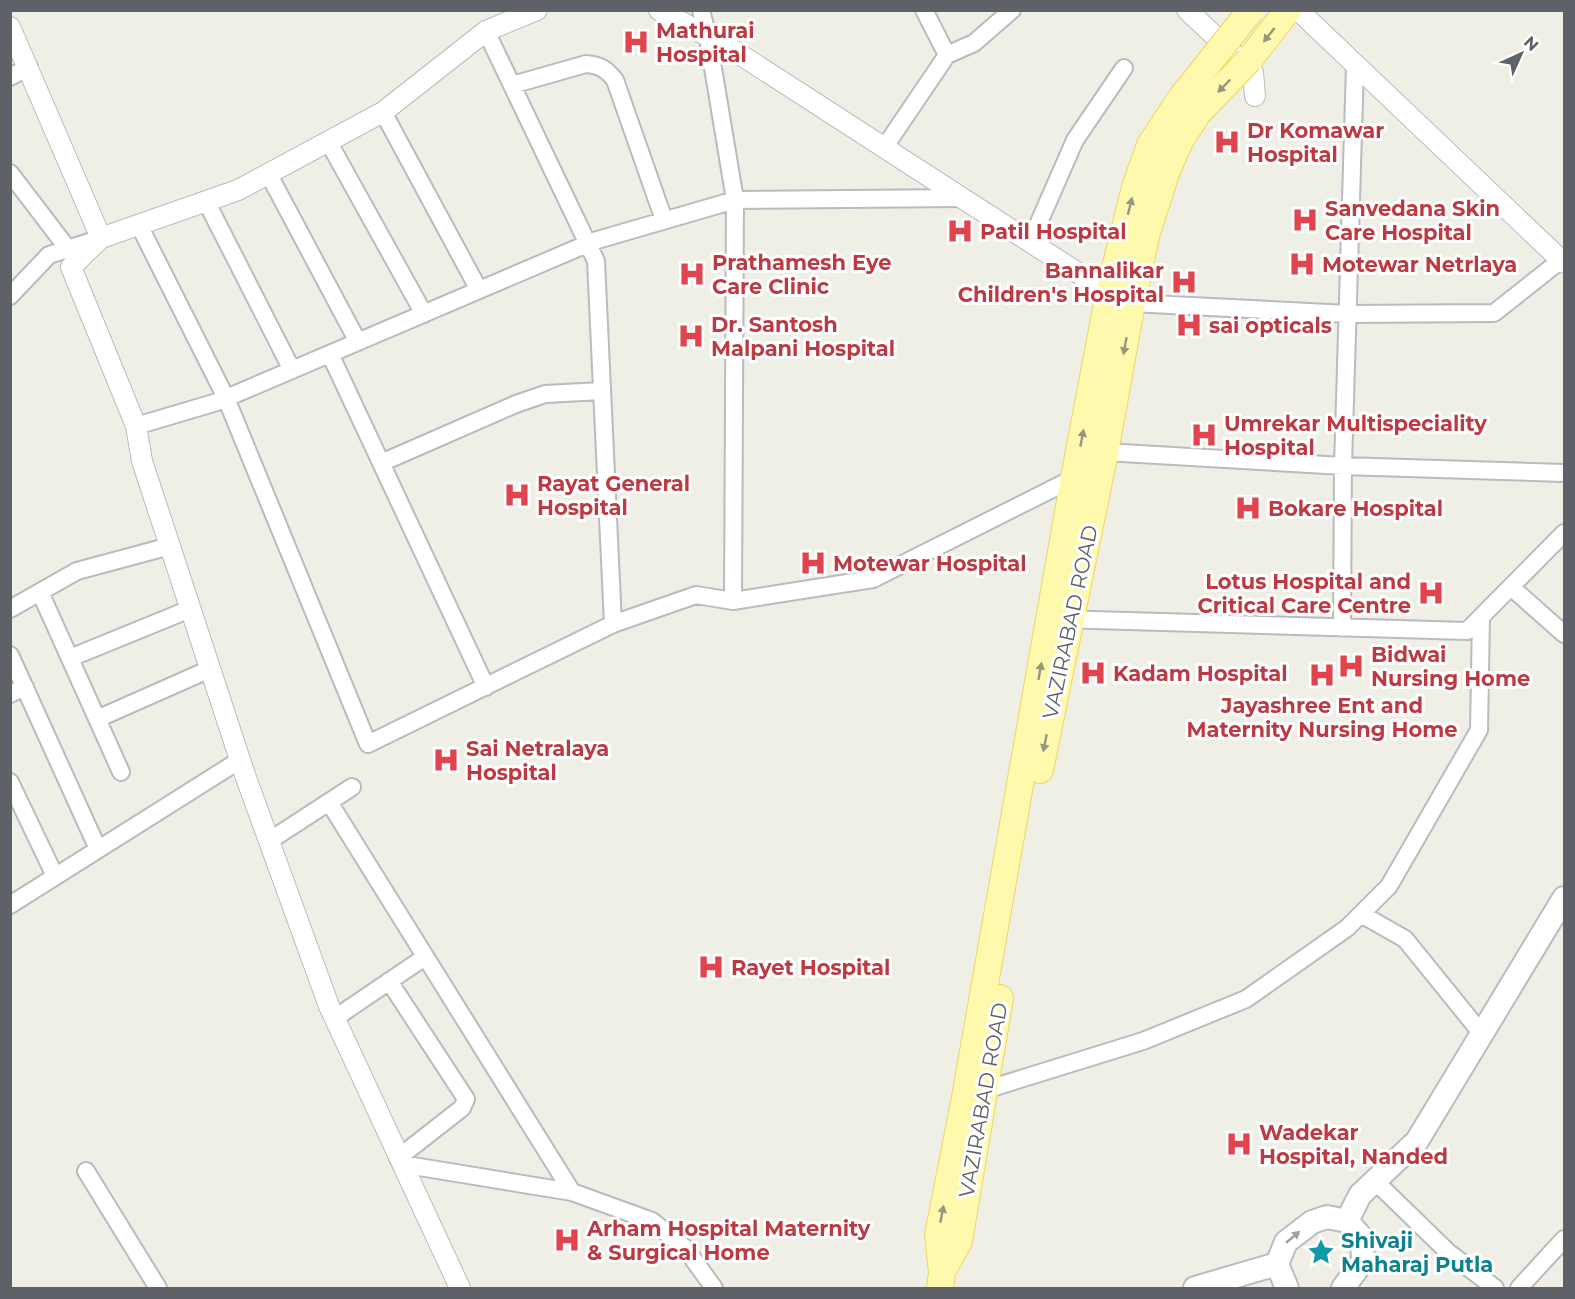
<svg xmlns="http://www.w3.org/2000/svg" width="1575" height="1299" viewBox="0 0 1575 1299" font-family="Montserrat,sans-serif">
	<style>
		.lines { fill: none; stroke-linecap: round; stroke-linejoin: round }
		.minor-casing { stroke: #b9bbc0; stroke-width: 20 }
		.tertiary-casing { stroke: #b9bbc0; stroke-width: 22 }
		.secondary-casing { stroke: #babcc2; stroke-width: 26 }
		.primary-casing { stroke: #f0d65f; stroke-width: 28 }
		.minor { stroke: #fff; stroke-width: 16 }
		.tertiary { stroke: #fff; stroke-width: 20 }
		.secondary { stroke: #fff; stroke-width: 22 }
		.primary { stroke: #fef9ad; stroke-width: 26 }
		.primary-bridge-casing { stroke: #f0d65f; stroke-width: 28; stroke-linecap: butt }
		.primary-bridge { stroke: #fef9ad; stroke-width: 26 }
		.oneway { fill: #969680 }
		.oneway2 { fill: #9ea0a4 }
		.labels { text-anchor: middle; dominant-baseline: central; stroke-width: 6; stroke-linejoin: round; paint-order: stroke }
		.health-label { font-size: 21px; font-weight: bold; fill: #be3a42; stroke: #fff; text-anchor: start }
		.street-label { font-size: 21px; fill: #5e6167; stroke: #fff }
		.culture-label { font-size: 21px; font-weight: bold; fill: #0d838f; stroke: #fff; text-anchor: start }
	</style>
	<rect width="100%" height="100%" fill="#f0efe6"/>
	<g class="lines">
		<defs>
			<path id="minor" d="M 701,10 L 708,38 L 735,200 L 733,601 L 873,579 L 1074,478
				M 924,10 L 947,55
				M 486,31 L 596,261 L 613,624 L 696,595 L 733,601
				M 1355,66 L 1343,466 L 1564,473
				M 10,77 L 29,67
				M 512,85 L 586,64 C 600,65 606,69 615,80 L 664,220
				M 383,112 L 479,290
				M 328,141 L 424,314
				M 884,148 L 947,55 L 974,43 L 1012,10
				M 10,173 L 68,249
				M 268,173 L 358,342
				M 206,201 L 292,370
				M 139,225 L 226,398 L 368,744 L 613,624
				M 1030,243 L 1075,140 L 1124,68
				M 10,296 L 49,255 L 101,238
				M 1132,303 L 1348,314 L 1494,313 L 1561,260
				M 330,354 L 486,687
				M 136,426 L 217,402 L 594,241 L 735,200 L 961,198
				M 1105,452 L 1343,466 L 1342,628
				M 381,463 L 516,404 L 545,394 L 602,391
				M 1511,587 L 1564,634
				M 40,592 L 121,772
				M 10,609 L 77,571 L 170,546
				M 1060,619 L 1467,631 L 1564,533
				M 10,655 L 98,849
				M 70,658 L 190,609
				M 10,694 L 25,687
				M 97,719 L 210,669
				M 10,782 L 55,876
				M 329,802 L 572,1192
				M 269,841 L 352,787
				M 10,905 L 240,760
				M 1361,914 L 1405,939 L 1482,1034
				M 389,981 L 466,1099 L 462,1108 L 398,1158
				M 335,1018 L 425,957
				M 985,1090 L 1143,1041 L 1246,999 L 1347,928 L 1389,886 L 1479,730 L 1481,617
				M 401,1164 L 572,1192 L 652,1221 L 685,1248 L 714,1288
				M 86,1171 L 158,1288
				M 1375,1181 L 1448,1252 L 1495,1288
				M 1519,1288 L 1564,1239"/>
			<path id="tertiary" d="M 659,10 L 730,48 L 1109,293 L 1120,298
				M 1187,10 L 1253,72 L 1255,96
				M 1298,10 L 1564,263
				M 10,27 L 101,238
				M 460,1288 L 329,1006 L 245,775 L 142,461 L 136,426 L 71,267 L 101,238 L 238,190 L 383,112 L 486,31 L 537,10"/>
			<path id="secondary" d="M 1347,1221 L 1360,1195 L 1417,1141 L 1564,898
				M 1195,1288 L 1277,1264
				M 1287,1288 L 1277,1264 L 1286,1242 L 1312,1222 L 1327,1217 L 1347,1221 L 1362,1238 L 1363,1261 L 1343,1288"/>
			<path id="primary" d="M 1249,60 L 1288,10
				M 1040,770 L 1105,452 L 1132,303 L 1147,232 L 1168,168 L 1181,139 L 1199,112
				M 942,1272 L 959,1241 L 1000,998
				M 940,1288 L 942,1272 L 938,1235 L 964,1103 L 1074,478 L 1109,293 L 1135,187 L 1150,145 L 1181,98"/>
		</defs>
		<use href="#minor" class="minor-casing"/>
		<use href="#tertiary" class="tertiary-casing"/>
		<use href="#secondary" class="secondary-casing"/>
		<use href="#primary" class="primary-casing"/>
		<use href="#minor" class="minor"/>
		<use href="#tertiary" class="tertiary"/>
		<use href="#secondary" class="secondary"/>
		<use href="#primary" class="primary"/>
		<defs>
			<path id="primary-bridge" d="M 1181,98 L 1251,10
				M 1199,112 L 1249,60"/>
		</defs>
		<use href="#primary-bridge" class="primary-bridge-casing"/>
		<use href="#primary-bridge" class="primary-bridge"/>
	</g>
	<defs><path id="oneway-solid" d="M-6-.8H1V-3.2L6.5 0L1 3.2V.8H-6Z" transform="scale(1.5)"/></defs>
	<g class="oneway">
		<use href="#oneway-solid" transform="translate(1269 35) rotate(128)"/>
		<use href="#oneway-solid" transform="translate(1224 86) rotate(134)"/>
		<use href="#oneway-solid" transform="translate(1130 206) rotate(-76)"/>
		<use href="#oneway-solid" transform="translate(1125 346) rotate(100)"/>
		<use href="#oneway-solid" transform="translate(1082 438) rotate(-79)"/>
		<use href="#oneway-solid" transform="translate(1040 671) rotate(-80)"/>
		<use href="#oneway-solid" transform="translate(1045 743) rotate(101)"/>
		<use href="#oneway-solid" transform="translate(942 1214) rotate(-79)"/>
	</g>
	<use class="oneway2" href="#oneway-solid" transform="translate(1293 1237) rotate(-40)"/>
	<defs>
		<symbol id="hospital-bare" viewBox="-9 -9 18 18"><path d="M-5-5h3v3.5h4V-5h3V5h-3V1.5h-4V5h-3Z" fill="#e0444e" stroke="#fff" stroke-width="2.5" paint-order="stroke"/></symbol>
		<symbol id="sight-bare" viewBox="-9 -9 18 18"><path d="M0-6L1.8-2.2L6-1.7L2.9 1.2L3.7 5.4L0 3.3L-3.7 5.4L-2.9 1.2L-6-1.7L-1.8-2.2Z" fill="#0f9aa8" stroke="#fff" stroke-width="2.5" paint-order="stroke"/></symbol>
	</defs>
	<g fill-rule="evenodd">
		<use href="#hospital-bare" x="617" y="23" width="38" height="38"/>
		<use href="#hospital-bare" x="1208" y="123" width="38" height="38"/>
		<use href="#hospital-bare" x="1286" y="201" width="38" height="38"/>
		<use href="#hospital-bare" x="941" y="212" width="38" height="38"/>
		<use href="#hospital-bare" x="1283" y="245" width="38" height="38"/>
		<use href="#hospital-bare" x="673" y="255" width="38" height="38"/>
		<use href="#hospital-bare" x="1165" y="263" width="38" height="38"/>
		<use href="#hospital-bare" x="1170" y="306" width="38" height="38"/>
		<use href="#hospital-bare" x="672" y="317" width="38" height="38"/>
		<use href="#hospital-bare" x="1185" y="416" width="38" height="38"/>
		<use href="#hospital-bare" x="498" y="476" width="38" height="38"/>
		<use href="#hospital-bare" x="1229" y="489" width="38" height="38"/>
		<use href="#hospital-bare" x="794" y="544" width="38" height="38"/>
		<use href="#hospital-bare" x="1412" y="574" width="38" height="38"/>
		<use href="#hospital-bare" x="1332" y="647" width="38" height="38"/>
		<use href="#hospital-bare" x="1074" y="654" width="38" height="38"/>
		<use href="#hospital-bare" x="1303" y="656" width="38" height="38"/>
		<use href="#hospital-bare" x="427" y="741" width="38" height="38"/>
		<use href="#hospital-bare" x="692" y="948" width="38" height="38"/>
		<use href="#hospital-bare" x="1220" y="1125" width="38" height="38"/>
		<use href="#hospital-bare" x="548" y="1221" width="38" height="38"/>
		<use href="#sight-bare" x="1302" y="1233" width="38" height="38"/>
	</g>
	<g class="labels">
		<g class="health-label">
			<text x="656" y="30">Mathurai<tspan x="656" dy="24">Hospital</tspan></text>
			<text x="1247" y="130">Dr Komawar<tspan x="1247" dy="24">Hospital</tspan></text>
			<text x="1325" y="208">Sanvedana Skin<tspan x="1325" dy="24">Care Hospital</tspan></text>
			<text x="980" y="231">Patil Hospital</text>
			<text x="712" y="262">Prathamesh Eye<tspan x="712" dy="24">Care Clinic</tspan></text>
			<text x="1322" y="264">Motewar Netrlaya</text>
			<text x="1164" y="270" text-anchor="end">Bannalikar<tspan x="1164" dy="24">Children's Hospital</tspan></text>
			<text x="711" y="324">Dr. Santosh<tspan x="711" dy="24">Malpani Hospital</tspan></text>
			<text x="1209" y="325">sai opticals</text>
			<text x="1224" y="423">Umrekar Multispeciality<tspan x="1224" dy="24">Hospital</tspan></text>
			<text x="537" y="483">Rayat General<tspan x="537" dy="24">Hospital</tspan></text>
			<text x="1268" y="508">Bokare Hospital</text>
			<text x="833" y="563">Motewar Hospital</text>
			<text x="1411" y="581" text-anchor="end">Lotus Hospital and<tspan x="1411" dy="24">Critical Care Centre</tspan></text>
			<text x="1371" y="654">Bidwai<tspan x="1371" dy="24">Nursing Home</tspan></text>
			<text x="1113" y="673">Kadam Hospital</text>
			<text x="1322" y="705" text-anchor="middle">Jayashree Ent and<tspan x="1322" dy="24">Maternity Nursing Home</tspan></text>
			<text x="466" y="748">Sai Netralaya<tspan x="466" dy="24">Hospital</tspan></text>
			<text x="731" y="967">Rayet Hospital</text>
			<text x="1259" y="1132">Wadekar<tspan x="1259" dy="24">Hospital, Nanded</tspan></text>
			<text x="587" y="1228">Arham Hospital Maternity<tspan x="587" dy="24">&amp; Surgical Home</tspan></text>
		</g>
		<g class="street-label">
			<text transform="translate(1070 622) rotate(-78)">VAZIRABAD ROAD</text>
			<text transform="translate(983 1100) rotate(-80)">VAZIRABAD ROAD</text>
		</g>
		<g class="culture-label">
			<text x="1341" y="1240">Shivaji<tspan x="1341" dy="24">Maharaj Putla</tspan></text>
		</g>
	</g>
	<rect width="1575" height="1299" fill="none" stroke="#5e6167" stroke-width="24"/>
	<g transform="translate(1521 54) rotate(45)" stroke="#ffffff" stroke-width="4.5" paint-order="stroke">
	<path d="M0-4.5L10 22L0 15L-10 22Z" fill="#5e6167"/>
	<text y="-9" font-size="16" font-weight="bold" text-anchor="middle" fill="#5e6167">N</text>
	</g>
</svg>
